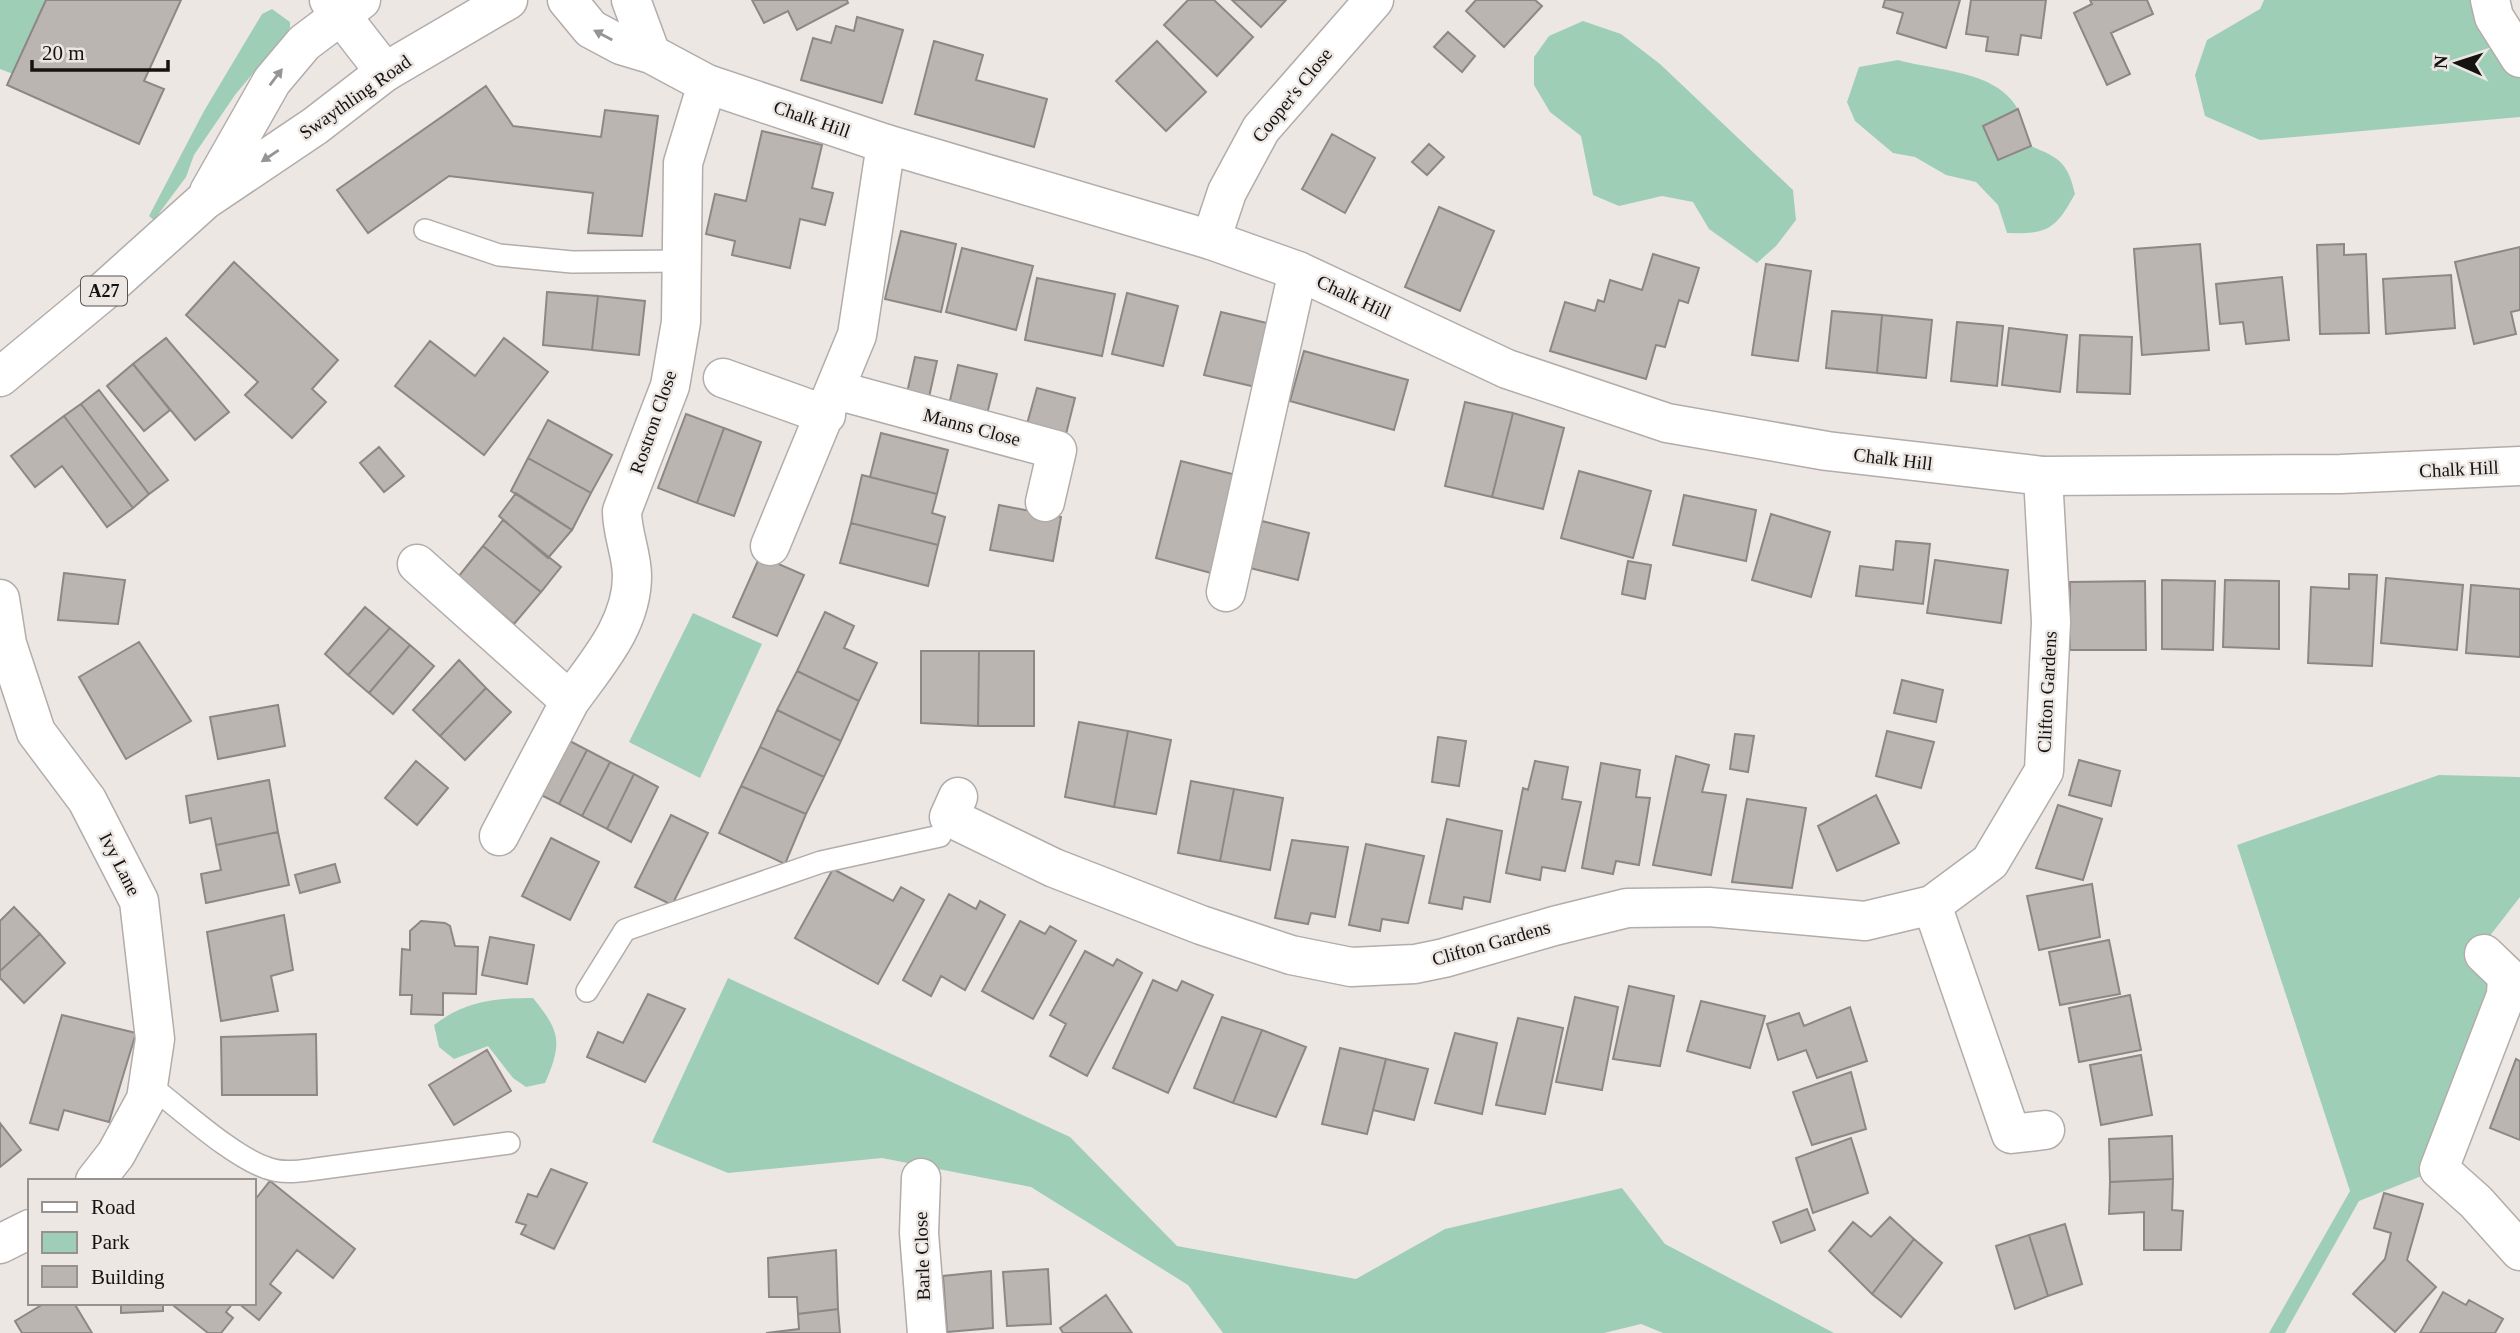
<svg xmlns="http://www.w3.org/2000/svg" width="2520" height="1333" viewBox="0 0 2520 1333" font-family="Georgia,serif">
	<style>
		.green { fill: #9fceb7 }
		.building { fill: #bbb5b2; stroke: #8d8785; stroke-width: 2 }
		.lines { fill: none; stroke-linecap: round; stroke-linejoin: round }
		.service-casing { stroke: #b2acaa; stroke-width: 24 }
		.minor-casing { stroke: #b2acaa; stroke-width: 41 }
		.tertiary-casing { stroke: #b2acaa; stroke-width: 41 }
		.primary-casing { stroke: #b2acaa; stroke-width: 41 }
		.service { stroke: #fff; stroke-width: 21 }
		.minor { stroke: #fff; stroke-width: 38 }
		.tertiary { stroke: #fff; stroke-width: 38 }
		.primary { stroke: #fff; stroke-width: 38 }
		.oneway { fill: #969594 }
		.labels { text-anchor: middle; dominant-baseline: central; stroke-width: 5; stroke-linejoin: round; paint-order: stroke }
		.shield { fill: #ede7e4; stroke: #565351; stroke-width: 2 }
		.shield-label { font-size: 18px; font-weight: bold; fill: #151312 }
		.street-label { font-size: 19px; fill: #151312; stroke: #ede7e4 }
	</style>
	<rect width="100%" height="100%" fill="#ede7e4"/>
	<path class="green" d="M 0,0 L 46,0 L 13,74 L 0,69 Z
		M 2264,0 L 2490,0 L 2520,58 L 2520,117 L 2260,140 L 2205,116 L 2195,75 L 2207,40 L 2260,9 Z
		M 272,9 L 290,22 L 290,28 L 235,95 L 194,155 L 186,177 L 154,220 L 149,216 L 204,111 L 262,14 Z
		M 1583,21 L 1621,34 L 1660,64 L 1793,190 L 1796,220 L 1776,246 L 1757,263 L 1709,229 L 1693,202 L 1662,196 L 1619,206 L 1593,195 L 1581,136 L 1550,112 L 1534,85 L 1534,57 L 1549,36 Z
		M 1898,60 C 1937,71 1996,70 2018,109 L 1984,126 L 1997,160 L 2031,146 C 2060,158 2068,163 2075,194 C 2055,230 2048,234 2007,233 L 1998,205 L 1976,182 L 1946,175 L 1915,157 L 1893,153 L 1855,121 L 1847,102 L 1859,67 Z
		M 693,613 L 762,644 L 700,778 L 629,742 Z
		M 2439,775 L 2520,777 L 2520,897 L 2468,964 L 2492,987 L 2439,1169 L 2359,1201 L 2285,1333 L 2269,1333 L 2350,1191 L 2237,845 Z
		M 728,978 L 1070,1137 L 1177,1246 L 1356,1279 L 1445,1229 L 1622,1188 L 1665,1244 L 1834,1333 L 1663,1333 L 1641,1324 L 1604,1333 L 1223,1333 L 1188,1285 L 1031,1187 L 882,1158 L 728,1173 L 652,1142 Z
		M 533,998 C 560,1031 563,1042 545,1083 L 526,1087 L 513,1078 L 488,1046 L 454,1059 L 439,1047 L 434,1025 C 465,1001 495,998 533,998 Z"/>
	<path class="building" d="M 46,0 L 181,0 L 144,81 L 164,89 L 139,144 L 7,85 Z
		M 752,0 L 847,0 L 848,3 L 797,30 L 788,11 L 764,23 Z
		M 1188,0 L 1214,0 L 1253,37 L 1217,76 L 1164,25 Z
		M 1232,0 L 1286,0 L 1261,27 Z
		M 1476,0 L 1535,0 L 1542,6 L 1504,47 L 1466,11 Z
		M 1885,0 L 1960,0 L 1946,48 L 1897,33 L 1903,13 L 1883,7 Z
		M 1971,0 L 2046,0 L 2041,38 L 2021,35 L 2018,55 L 1986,51 L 1988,37 L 1966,34 Z
		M 2090,0 L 2147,0 L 2153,14 L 2111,33 L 2130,74 L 2107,85 L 2074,13 L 2092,4 Z
		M 857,17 L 903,30 L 882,103 L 801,80 L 813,38 L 831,43 L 836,26 L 854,31 Z
		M 1448,32 L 1475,56 L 1462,72 L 1434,47 Z
		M 934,41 L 983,55 L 976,80 L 1047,99 L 1034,147 L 915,114 Z
		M 1157,41 L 1206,92 L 1166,131 L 1116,81 Z
		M 486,86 L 513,126 L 601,137 L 605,110 L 658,116 L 642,236 L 588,233 L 593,193 L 449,176 L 368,233 L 337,190 Z
		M 2018,109 L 2031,146 L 1998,160 L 1983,126 Z
		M 762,131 L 822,145 L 812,188 L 833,193 L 825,225 L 800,219 L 790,268 L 732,255 L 735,241 L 706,234 L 715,194 L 746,201 Z
		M 1332,134 L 1375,158 L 1345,213 L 1302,189 Z
		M 1429,144 L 1444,157 L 1427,175 L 1412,162 Z
		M 1439,207 L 1494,231 L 1460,311 L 1405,287 Z
		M 901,231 L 956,244 L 941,312 L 885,299 Z
		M 2200,244 L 2209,350 L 2142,355 L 2134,249 Z
		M 2344,244 L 2344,255 L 2366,254 L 2369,333 L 2320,334 L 2317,245 Z
		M 2520,247 L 2520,310 L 2511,312 L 2516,334 L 2474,344 L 2455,262 Z
		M 962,248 L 1033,266 L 1016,330 L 946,312 Z
		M 1653,254 L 1699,268 L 1688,303 L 1679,300 L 1665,347 L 1656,345 L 1646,379 L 1550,351 L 1565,302 L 1595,311 L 1598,300 L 1604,302 L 1610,280 L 1642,290 Z
		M 234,262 L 338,360 L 312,389 L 326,402 L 292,438 L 245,395 L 258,382 L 186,315 Z
		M 1766,264 L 1811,271 L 1798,361 L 1752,355 Z
		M 2451,275 L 2455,328 L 2386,334 L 2383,279 Z
		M 2282,277 L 2289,340 L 2246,344 L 2243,322 L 2220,324 L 2216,284 Z
		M 1037,278 L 1115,294 L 1102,356 L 1025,340 Z
		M 547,292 L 598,296 L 592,350 L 543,345 Z
		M 1127,293 L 1178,306 L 1163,366 L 1112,354 Z
		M 598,296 L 645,301 L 639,355 L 592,350 Z
		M 1832,311 L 1882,315 L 1877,373 L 1826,368 Z
		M 1221,312 L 1275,325 L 1260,388 L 1204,375 Z
		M 1882,315 L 1932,320 L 1926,378 L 1877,373 Z
		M 1957,322 L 2003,326 L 1997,386 L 1951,381 Z
		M 2009,328 L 2067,335 L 2060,392 L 2002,385 Z
		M 2080,335 L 2132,337 L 2130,394 L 2077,392 Z
		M 166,338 L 229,412 L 195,440 L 133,364 Z
		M 504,338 L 548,372 L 484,455 L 395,386 L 430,341 L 475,376 Z
		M 1304,351 L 1408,380 L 1394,430 L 1290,401 Z
		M 915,357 L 937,361 L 929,397 L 907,393 Z
		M 133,364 L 170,410 L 144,431 L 107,386 Z
		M 958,365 L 997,374 L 987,414 L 949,405 Z
		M 1037,388 L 1075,398 L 1066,434 L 1027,424 Z
		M 99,390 L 168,480 L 149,494 L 81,404 Z
		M 1465,402 L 1513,413 L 1492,497 L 1445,486 Z
		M 81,404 L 149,494 L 133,508 L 64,416 Z
		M 1513,413 L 1564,428 L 1543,509 L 1492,497 Z
		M 686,414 L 724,428 L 697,503 L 658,488 Z
		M 64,416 L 133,508 L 107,527 L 62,466 L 35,487 L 11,456 Z
		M 548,420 L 612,455 L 591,493 L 528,458 Z
		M 724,428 L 761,442 L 734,516 L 697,503 Z
		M 881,433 L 948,450 L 937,494 L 870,477 Z
		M 379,447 L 404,476 L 384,492 L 360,463 Z
		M 528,458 L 591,493 L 572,530 L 511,491 Z
		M 1181,461 L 1236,475 L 1211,573 L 1156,558 Z
		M 1579,471 L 1651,491 L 1633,558 L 1561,538 Z
		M 862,475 L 937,494 L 932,513 L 945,517 L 938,545 L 851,523 Z
		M 516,493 L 572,530 L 548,558 L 499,516 Z
		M 1684,495 L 1756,510 L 1746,561 L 1673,545 Z
		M 999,505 L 1061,517 L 1053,561 L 990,550 Z
		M 1771,514 L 1830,532 L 1811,597 L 1752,580 Z
		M 503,520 L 561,567 L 541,592 L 483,546 Z
		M 1262,521 L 1309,533 L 1298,580 L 1250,568 Z
		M 851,523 L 938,545 L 928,586 L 840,563 Z
		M 1896,541 L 1930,544 L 1923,604 L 1856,596 L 1860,566 L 1893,570 Z
		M 483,546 L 541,592 L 514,624 L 458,577 Z
		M 760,556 L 804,575 L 777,636 L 733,617 Z
		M 1935,560 L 2008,570 L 2001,623 L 1927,613 Z
		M 1628,561 L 1651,565 L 1645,599 L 1622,594 Z
		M 64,573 L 125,580 L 118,624 L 58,620 Z
		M 2349,574 L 2377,575 L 2372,666 L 2308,663 L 2311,587 L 2349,589 Z
		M 2386,578 L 2463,585 L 2457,650 L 2381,643 Z
		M 2162,580 L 2215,581 L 2213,650 L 2162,649 Z
		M 2225,580 L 2279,581 L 2279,649 L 2223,647 Z
		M 2145,581 L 2146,650 L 2070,650 L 2070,582 Z
		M 2471,585 L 2520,589 L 2520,657 L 2466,653 Z
		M 365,607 L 390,628 L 348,675 L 325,654 Z
		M 825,612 L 854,626 L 844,648 L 877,663 L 859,701 L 797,671 Z
		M 390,628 L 410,645 L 369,693 L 348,675 Z
		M 139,642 L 191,721 L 126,759 L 79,677 Z
		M 410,645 L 434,666 L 393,714 L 369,693 Z
		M 921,651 L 979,651 L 978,726 L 921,723 Z
		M 979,651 L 1034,651 L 1034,726 L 978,726 Z
		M 459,660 L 486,688 L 440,736 L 413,710 Z
		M 797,671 L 859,701 L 841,741 L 777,710 Z
		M 1902,680 L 1943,690 L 1936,722 L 1894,713 Z
		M 486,688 L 511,712 L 465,760 L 440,736 Z
		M 278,705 L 285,746 L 218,759 L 210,717 Z
		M 777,710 L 841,741 L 824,777 L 760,747 Z
		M 1079,722 L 1128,731 L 1114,807 L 1065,797 Z
		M 1128,731 L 1171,740 L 1156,814 L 1114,807 Z
		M 1887,731 L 1934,742 L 1921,788 L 1876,776 Z
		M 1735,734 L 1754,736 L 1748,772 L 1730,769 Z
		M 1438,737 L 1466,741 L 1459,786 L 1432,782 Z
		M 566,739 L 587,750 L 559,804 L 539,794 Z
		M 760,747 L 824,777 L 806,814 L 741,786 Z
		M 587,750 L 610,762 L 582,816 L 559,804 Z
		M 1676,756 L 1709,765 L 1702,792 L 1726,795 L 1711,875 L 1653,865 Z
		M 2079,760 L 2120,771 L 2111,806 L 2069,795 Z
		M 416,761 L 448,788 L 417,825 L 385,798 Z
		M 1535,761 L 1568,767 L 1562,799 L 1581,802 L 1565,871 L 1542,867 L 1540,880 L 1506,873 L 1523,788 L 1528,790 Z
		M 610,762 L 634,774 L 607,829 L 582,816 Z
		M 1601,763 L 1640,770 L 1636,797 L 1650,798 L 1639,865 L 1616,861 L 1613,874 L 1582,868 Z
		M 634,774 L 658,787 L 631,842 L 607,829 Z
		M 269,780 L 278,832 L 216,845 L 211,818 L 190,823 L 186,796 Z
		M 1191,781 L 1234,789 L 1220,861 L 1178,853 Z
		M 741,786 L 806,814 L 785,864 L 719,833 Z
		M 1234,789 L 1283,798 L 1270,870 L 1220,861 Z
		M 1876,795 L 1899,843 L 1837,871 L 1818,826 Z
		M 1747,799 L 1806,808 L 1792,888 L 1732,882 Z
		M 2058,805 L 2102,819 L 2083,880 L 2036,868 Z
		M 671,815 L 708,833 L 672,905 L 635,887 Z
		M 1447,819 L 1502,831 L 1490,902 L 1464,897 L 1462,909 L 1429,903 Z
		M 278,832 L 289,885 L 206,903 L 201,874 L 221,870 L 216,845 Z
		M 551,838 L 599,862 L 570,920 L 522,896 Z
		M 1292,840 L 1348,847 L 1335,917 L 1311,913 L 1308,924 L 1275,918 Z
		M 1366,844 L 1424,856 L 1408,923 L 1382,919 L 1380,931 L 1349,925 Z
		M 335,864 L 340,882 L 300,893 L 295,875 Z
		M 833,869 L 893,901 L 901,887 L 924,900 L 878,984 L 795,938 Z
		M 2092,884 L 2100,937 L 2039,950 L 2027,896 Z
		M 949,894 L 976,909 L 980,901 L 1005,915 L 965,990 L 941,976 L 931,996 L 903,980 Z
		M 14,907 L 40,934 L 0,971 L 0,921 Z
		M 284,915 L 293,970 L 271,976 L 278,1011 L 221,1021 L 207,932 Z
		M 421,921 L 445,923 L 450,926 L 455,946 L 478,947 L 476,994 L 443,993 L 443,1015 L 411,1014 L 412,995 L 400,995 L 402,949 L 410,950 L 410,931 Z
		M 1020,921 L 1045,934 L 1050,926 L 1076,941 L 1033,1019 L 982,991 Z
		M 40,934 L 65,963 L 24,1003 L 0,978 L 0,971 Z
		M 490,937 L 534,945 L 527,984 L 482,975 Z
		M 2109,940 L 2120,994 L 2060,1005 L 2049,952 Z
		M 1085,951 L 1113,966 L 1117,959 L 1142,973 L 1087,1076 L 1050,1056 L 1066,1024 L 1050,1015 Z
		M 1153,980 L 1177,991 L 1182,981 L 1213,995 L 1168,1093 L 1113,1068 Z
		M 1629,986 L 1674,996 L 1660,1066 L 1613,1059 Z
		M 648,994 L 685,1009 L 645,1082 L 587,1057 L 598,1032 L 623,1043 Z
		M 2130,995 L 2141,1050 L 2079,1062 L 2069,1008 Z
		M 1575,997 L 1618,1007 L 1602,1090 L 1556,1082 Z
		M 1701,1001 L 1765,1016 L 1750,1068 L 1687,1051 Z
		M 1850,1007 L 1867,1061 L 1817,1078 L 1806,1050 L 1778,1060 L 1767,1024 L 1799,1013 L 1804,1026 Z
		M 62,1015 L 136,1033 L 109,1122 L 64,1110 L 58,1130 L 30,1123 Z
		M 1222,1017 L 1262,1030 L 1233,1103 L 1194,1088 Z
		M 1518,1018 L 1563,1028 L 1545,1114 L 1496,1105 Z
		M 1262,1030 L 1306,1047 L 1276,1117 L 1233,1103 Z
		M 1455,1033 L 1497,1043 L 1482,1114 L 1435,1103 Z
		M 316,1034 L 317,1095 L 222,1095 L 221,1037 Z
		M 1340,1048 L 1386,1059 L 1367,1134 L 1322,1124 Z
		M 487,1050 L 511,1091 L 454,1125 L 429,1085 Z
		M 2141,1055 L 2152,1115 L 2101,1125 L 2090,1065 Z
		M 1386,1059 L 1428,1069 L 1414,1120 L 1373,1110 Z
		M 2516,1059 L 2520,1061 L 2520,1140 L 2490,1128 Z
		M 1851,1072 L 1866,1129 L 1812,1145 L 1793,1092 Z
		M 0,1123 L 21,1150 L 0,1167 Z
		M 2172,1136 L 2173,1179 L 2110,1182 L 2109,1139 Z
		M 1851,1138 L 1868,1193 L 1813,1213 L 1796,1158 Z
		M 551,1169 L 587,1183 L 554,1249 L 521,1234 L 526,1225 L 516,1222 L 528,1194 L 537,1197 Z
		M 2173,1179 L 2172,1210 L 2183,1211 L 2181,1250 L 2144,1250 L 2144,1212 L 2109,1214 L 2110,1182 Z
		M 270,1181 L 355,1249 L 333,1278 L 297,1250 L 270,1284 L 281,1293 L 259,1320 L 238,1303 L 254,1303 L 254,1201 Z
		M 2384,1193 L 2423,1204 L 2407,1260 L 2436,1287 L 2395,1332 L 2353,1294 L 2385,1259 L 2391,1233 L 2374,1228 Z
		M 1807,1209 L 1815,1230 L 1781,1243 L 1773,1222 Z
		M 1890,1217 L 1914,1239 L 1872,1294 L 1829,1251 L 1853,1222 L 1871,1237 Z
		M 2065,1224 L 2082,1284 L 2048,1296 L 2029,1235 Z
		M 2029,1235 L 2048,1296 L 2015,1309 L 1996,1246 Z
		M 1914,1239 L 1942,1263 L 1901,1317 L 1872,1294 Z
		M 836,1250 L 838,1309 L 798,1314 L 797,1297 L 769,1297 L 768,1258 Z
		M 1048,1269 L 1051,1324 L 1007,1326 L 1003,1272 Z
		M 991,1271 L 993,1328 L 947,1332 L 943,1276 Z
		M 2443,1292 L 2466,1305 L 2469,1300 L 2503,1319 L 2495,1333 L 2420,1333 Z
		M 1106,1295 L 1132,1333 L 1063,1333 L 1060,1328 Z
		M 45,1303 L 74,1303 L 92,1333 L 22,1333 L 15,1321 Z
		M 121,1303 L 163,1303 L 163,1311 L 121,1313 Z
		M 176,1303 L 233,1303 L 226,1312 L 233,1318 L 221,1333 L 208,1333 L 174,1306 Z
		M 838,1309 L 840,1333 L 766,1333 L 799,1329 L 798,1314 Z"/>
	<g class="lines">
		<defs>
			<path id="service" d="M 425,230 L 499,255 L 572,262 L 684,261
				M 587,991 L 625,930 L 821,862 L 940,836
				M 148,1084 C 180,1108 231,1156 267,1168 C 283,1174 300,1171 316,1169 L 509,1143"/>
			<path id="minor" d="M 329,0 L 385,72
				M 2490,0 L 2494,17 L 2520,58
				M 1211,240 L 1227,192 L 1261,129 L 1374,0
				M 723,378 L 826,415
				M 836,390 L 1057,450 L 1045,502
				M 770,546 L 857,335 L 886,144
				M 417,564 L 570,701 C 597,663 632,625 632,576 C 632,554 622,534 622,511 L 670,386 L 681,322 L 683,163 L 707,84
				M 1226,592 L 1298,271
				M 0,599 L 7,644 L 36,732 L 87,800 L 139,901 L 155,1039 L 146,1099 L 116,1154 L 95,1181
				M 958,797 L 949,817 L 1054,868 L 1201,925 L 1291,955 L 1351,967 L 1415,964 L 1444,958 L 1554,926 L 1627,908 L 1709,907 L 1865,921 L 1932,905 L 1990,862 L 2044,771 L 2051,622 L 2043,476
				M 499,836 L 570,701
				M 1932,905 L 2011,1134 L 2045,1130
				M 2484,954 L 2507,976 L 2506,995 L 2439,1169 L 2476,1202 L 2520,1251
				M 921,1178 L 919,1233 L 927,1333
				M 0,1244 L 30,1229"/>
			<path id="tertiary" d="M 567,0 L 591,29 L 621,45 L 651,54 L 707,84 L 886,144 L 1211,240 L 1298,271 L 1507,369 L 1667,423 L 1827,451 L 2043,476 L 2341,474 L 2520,466
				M 631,0 L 651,54"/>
			<path id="primary" d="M 209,192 L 272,81 L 304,43 L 361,0
				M 0,377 L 105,290 L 205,200 L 315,126 L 385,72 L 508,0"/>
		</defs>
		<use href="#service" class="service-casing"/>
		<use href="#minor" class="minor-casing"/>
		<use href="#tertiary" class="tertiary-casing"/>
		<use href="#primary" class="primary-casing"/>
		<use href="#service" class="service"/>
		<use href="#minor" class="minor"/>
		<use href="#tertiary" class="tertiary"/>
		<use href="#primary" class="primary"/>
	</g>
	<defs><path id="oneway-solid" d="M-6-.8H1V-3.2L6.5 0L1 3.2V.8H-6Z" transform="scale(1.75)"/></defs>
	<g class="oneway">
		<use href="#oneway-solid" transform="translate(603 35) rotate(-152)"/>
		<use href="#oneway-solid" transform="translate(276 77) rotate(-53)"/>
		<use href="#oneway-solid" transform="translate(270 156) rotate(146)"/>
	</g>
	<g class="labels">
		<rect class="shield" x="81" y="276.5" width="46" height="29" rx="5"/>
		<g class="shield-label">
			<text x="104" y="291">A27</text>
		</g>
		<g class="street-label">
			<text transform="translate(1292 95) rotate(-51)">Cooper's Close</text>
			<text transform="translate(355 97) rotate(-35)">Swaythling Road</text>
			<text transform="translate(812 119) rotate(19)">Chalk Hill</text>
			<text transform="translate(1354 297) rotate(25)">Chalk Hill</text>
			<text transform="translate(653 422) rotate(-71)">Rostron Close</text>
			<text transform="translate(972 427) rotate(15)">Manns Close</text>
			<text transform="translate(1893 459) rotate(7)">Chalk Hill</text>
			<text transform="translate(2459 469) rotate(-3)">Chalk Hill</text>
			<text transform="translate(2047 692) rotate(-87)">Clifton Gardens</text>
			<text transform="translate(120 864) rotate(63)">Ivy Lane</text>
			<text transform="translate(1491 943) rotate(-16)">Clifton Gardens</text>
			<text transform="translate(922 1256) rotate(-92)">Barle Close</text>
		</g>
	</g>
	<rect x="28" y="1179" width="228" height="126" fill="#ede7e4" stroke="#979290" stroke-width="2"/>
	<rect x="42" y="1202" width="35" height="10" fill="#ffffff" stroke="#979290" stroke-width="2"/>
	<text x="91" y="1214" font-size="21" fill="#151312">Road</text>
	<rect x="42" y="1232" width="35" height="21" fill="#9fceb7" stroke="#979290" stroke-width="2"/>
	<text x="91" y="1249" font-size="21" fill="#151312">Park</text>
	<rect x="42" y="1266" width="35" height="21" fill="#bbb5b2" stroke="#979290" stroke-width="2"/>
	<text x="91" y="1284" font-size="21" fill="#151312">Building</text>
	<g transform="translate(2457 63) rotate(273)" stroke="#ede7e4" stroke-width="5" paint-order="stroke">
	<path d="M0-5L12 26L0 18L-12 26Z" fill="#151312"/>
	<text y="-10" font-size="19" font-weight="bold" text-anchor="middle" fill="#151312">N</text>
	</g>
	<path d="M32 60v10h136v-10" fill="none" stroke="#151312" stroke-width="3.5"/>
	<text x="42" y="60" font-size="21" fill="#151312" stroke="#ede7e4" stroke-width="5" paint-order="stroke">20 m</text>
</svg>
